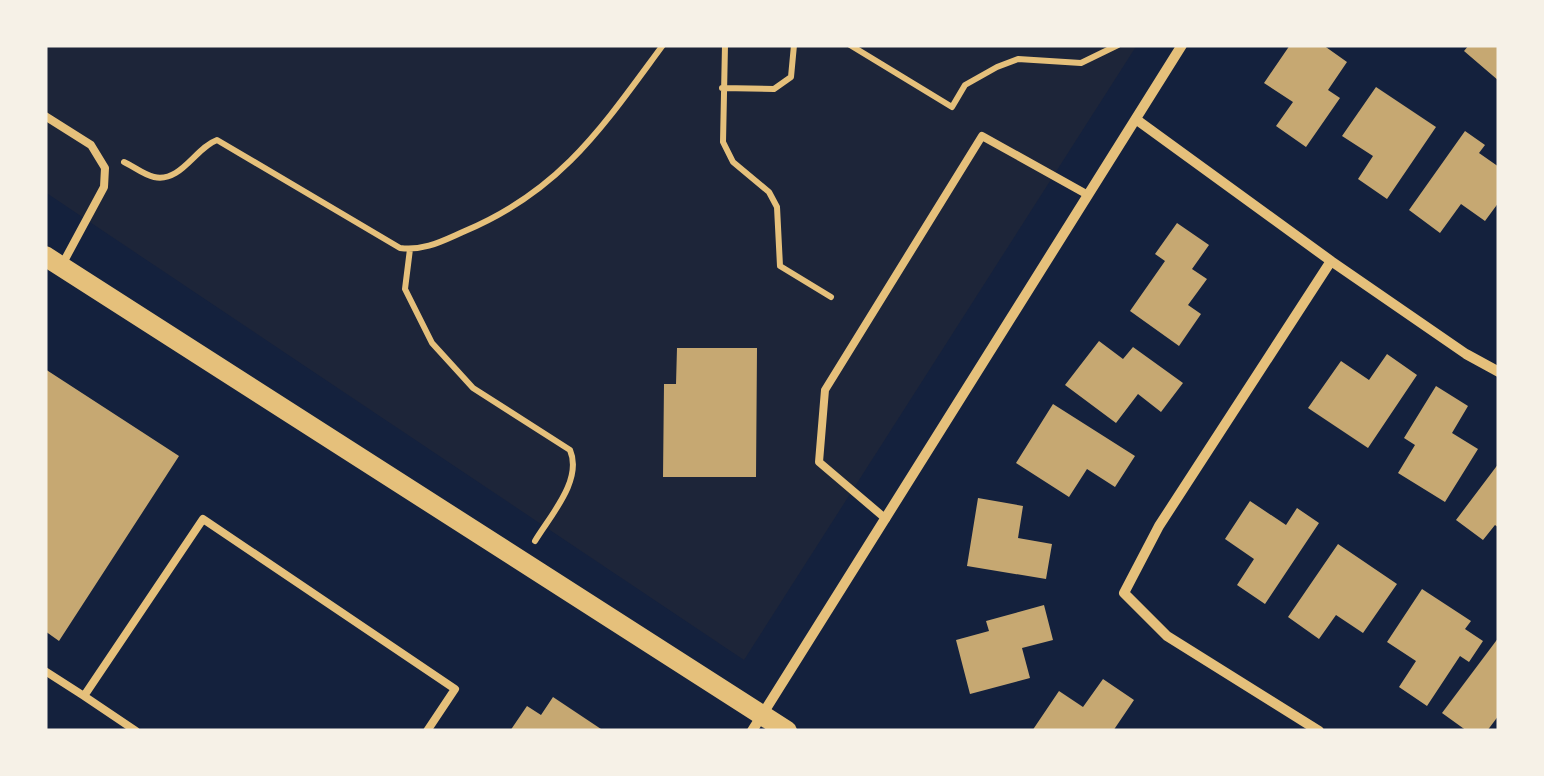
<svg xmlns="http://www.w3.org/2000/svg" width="1544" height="776" viewBox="0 0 1544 776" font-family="'Source Sans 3',sans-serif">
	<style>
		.green { fill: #1d2539 }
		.building { fill: #c6a872 }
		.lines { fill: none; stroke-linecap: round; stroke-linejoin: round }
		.path { stroke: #e5c07b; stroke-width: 6 }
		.service { stroke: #e5c07b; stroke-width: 8 }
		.minor { stroke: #e5c07b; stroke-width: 10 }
		.secondary { stroke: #e5c07b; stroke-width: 20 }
	</style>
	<rect width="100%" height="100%" fill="#14213d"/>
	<path class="green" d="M 45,45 L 1137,45 L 744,660 L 45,192 Z"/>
	<path class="building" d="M 1290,45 L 1323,45 L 1347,62 L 1328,90 L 1340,98 L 1306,147 L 1276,126 L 1293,102 L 1264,83 Z
		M 1469,45 L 1499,45 L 1499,81 L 1464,51 Z
		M 1376,87 L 1436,127 L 1387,199 L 1358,179 L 1373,156 L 1342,136 Z
		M 1465,131 L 1485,145 L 1479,153 L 1499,167 L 1499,202 L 1485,221 L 1461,204 L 1440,233 L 1409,210 Z
		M 1177,223 L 1209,245 L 1192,269 L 1207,279 L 1188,305 L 1201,314 L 1179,346 L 1130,311 L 1165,261 L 1155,254 Z
		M 1099,341 L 1123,359 L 1133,347 L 1183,383 L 1161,412 L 1138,394 L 1116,423 L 1065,385 Z
		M 677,348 L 757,348 L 756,477 L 663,477 L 664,384 L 676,384 Z
		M 1387,354 L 1417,375 L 1368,448 L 1308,408 L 1341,361 L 1369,380 Z
		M 45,369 L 179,456 L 59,641 L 45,631 Z
		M 1436,386 L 1468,406 L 1452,433 L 1478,449 L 1445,502 L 1398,473 L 1415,445 L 1404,438 Z
		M 1053,404 L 1135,456 L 1115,487 L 1087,469 L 1069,497 L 1016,463 Z
		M 1499,463 L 1499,528 L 1495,525 L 1483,540 L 1456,520 Z
		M 978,498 L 1023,506 L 1018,538 L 1052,544 L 1046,579 L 967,566 Z
		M 1250,501 L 1286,525 L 1297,508 L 1319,523 L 1265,604 L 1237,585 L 1254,559 L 1225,539 Z
		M 1338,544 L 1397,584 L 1363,633 L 1336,615 L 1319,639 L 1288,617 Z
		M 1422,589 L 1471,621 L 1465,629 L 1483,641 L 1469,662 L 1460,656 L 1427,706 L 1399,687 L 1416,661 L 1387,642 Z
		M 1044,605 L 1053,640 L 1022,648 L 1030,678 L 970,694 L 956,640 L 989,631 L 986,621 Z
		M 1499,637 L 1499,715 L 1487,731 L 1467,731 L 1442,713 Z
		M 1103,679 L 1134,700 L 1113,731 L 1032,731 L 1059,691 L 1083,707 Z
		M 553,697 L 604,731 L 510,731 L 527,706 L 541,715 Z"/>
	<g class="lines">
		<path class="path" d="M 725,45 L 723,142 L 733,162 L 769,192 L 777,207 L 780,266 L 831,297
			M 850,45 L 952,107 L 965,85 L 997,67 L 1018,59 L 1081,63 L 1118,45
			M 722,88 L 774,89 L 791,77 L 794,45
			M 124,162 C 133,166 144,175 154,177 C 181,183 195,148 217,140 L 400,248 C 425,251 442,241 465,231 C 562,190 603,126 663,45
			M 410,249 L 405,289 L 432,343 L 473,388 L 570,450 C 583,480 550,516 535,541"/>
		<path class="service" d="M 45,116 L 91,145 L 105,168 L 104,187 L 63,263
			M 886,519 L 819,462 L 825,390 L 982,136 L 1088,195
			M 45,671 L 84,696
			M 136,731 L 84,696 L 203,519 L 455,689 L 427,731"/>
		<path class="minor" d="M 1137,120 L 1331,261 L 1466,354 L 1499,372
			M 752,731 L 1182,45
			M 1319,731 L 1167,636 L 1124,593 L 1159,526 L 1331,261"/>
		<path class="secondary" d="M 45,256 L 787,731"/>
	</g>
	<rect width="1544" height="776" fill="none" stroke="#f6f1e7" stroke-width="95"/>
</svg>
